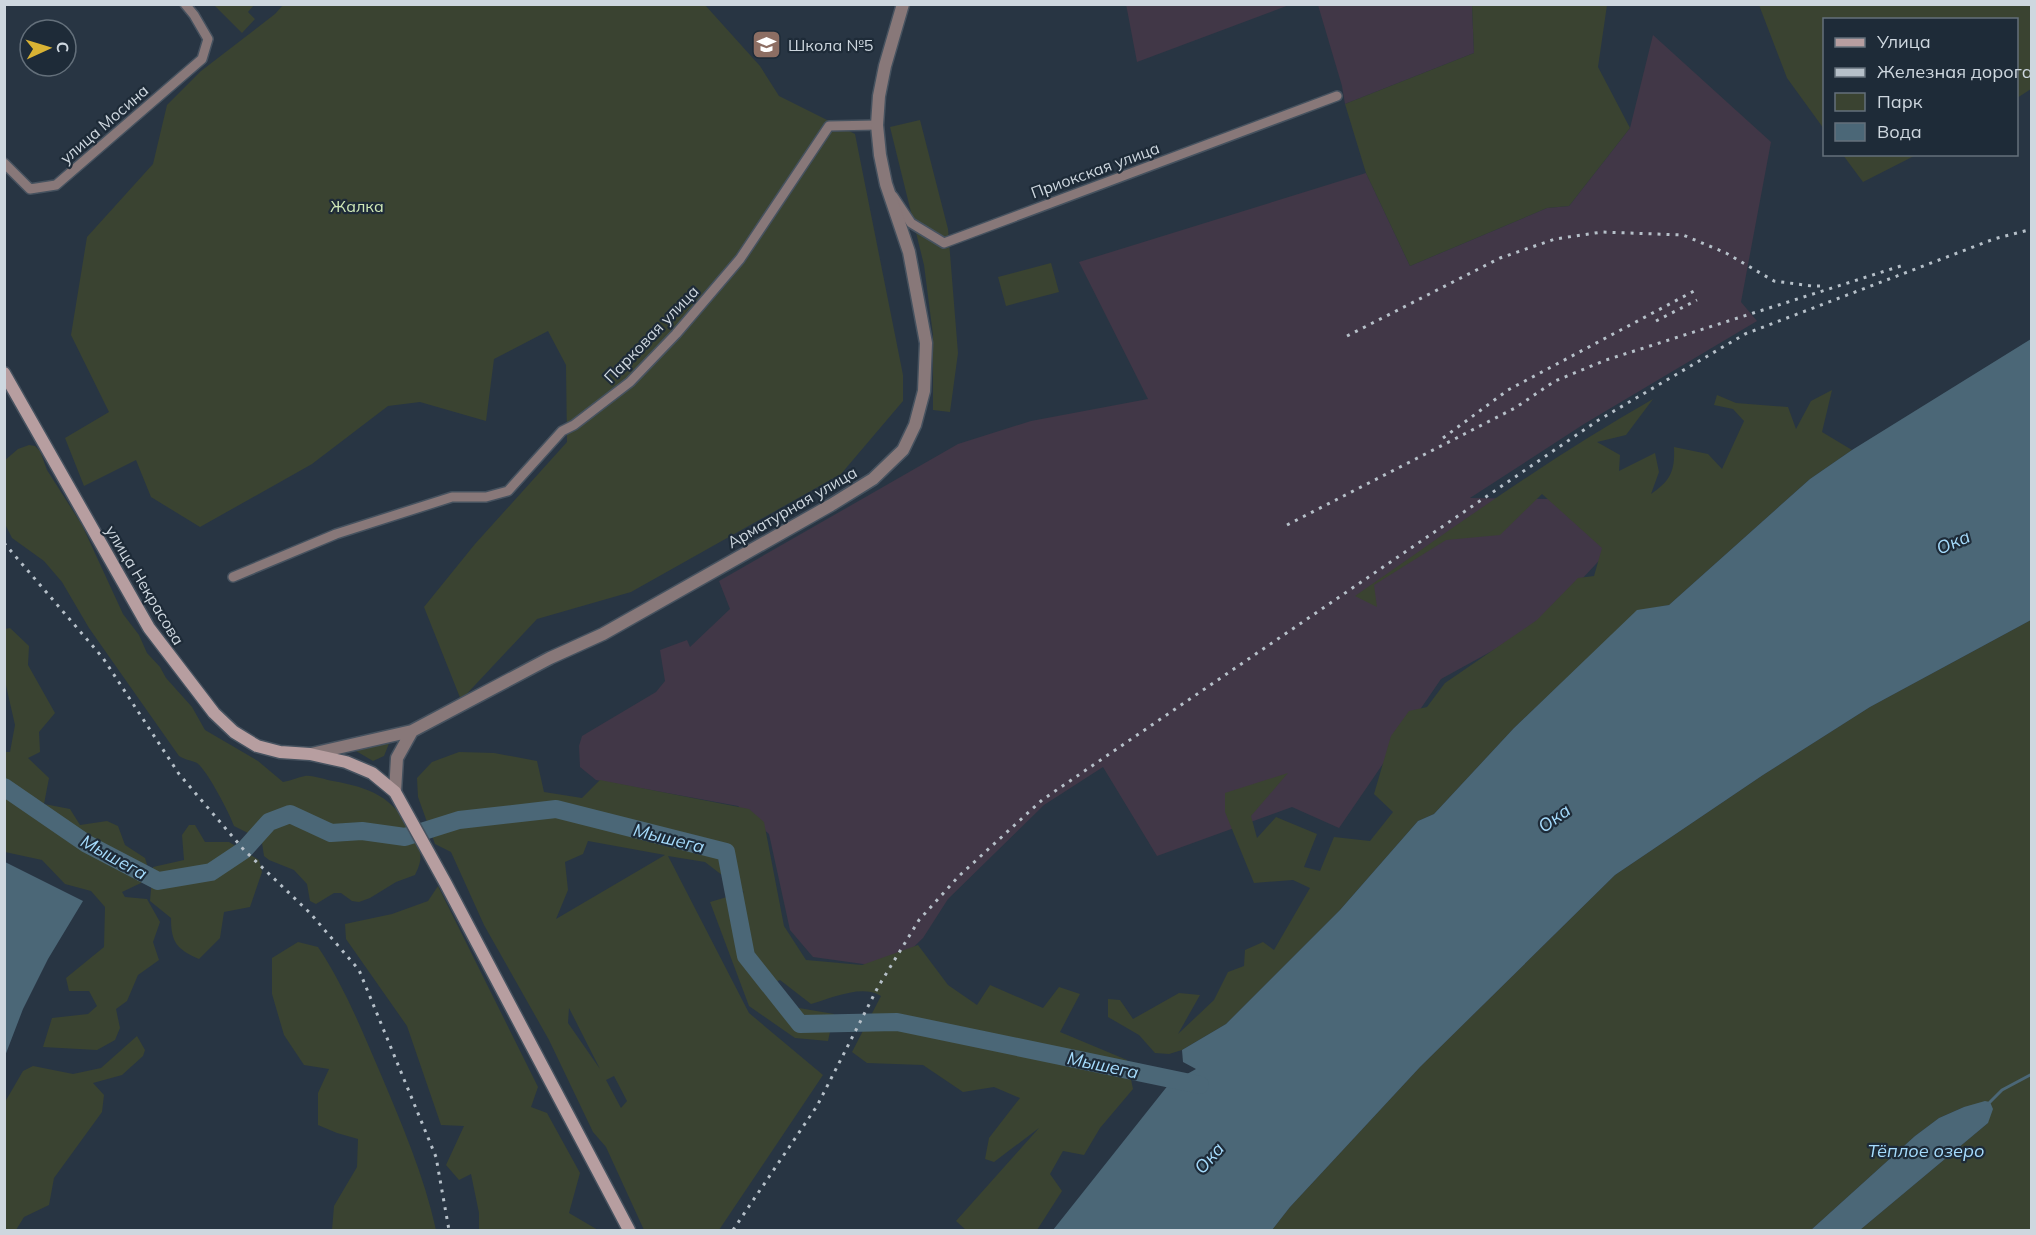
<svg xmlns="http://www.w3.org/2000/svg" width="2036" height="1235" viewBox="0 0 2036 1235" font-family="Mulish,sans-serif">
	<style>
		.industrial { fill: #413747 }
		.green { fill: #3a4331; fill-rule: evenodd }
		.water { fill: #4b6777 }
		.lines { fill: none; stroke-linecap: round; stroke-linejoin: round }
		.stream { stroke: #4b6777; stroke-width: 3 }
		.river { stroke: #4b6777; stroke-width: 18 }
		.minor-casing { stroke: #46525f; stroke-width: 12 }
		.tertiary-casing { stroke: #46525f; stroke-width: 15 }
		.secondary-casing { stroke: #46525f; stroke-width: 15 }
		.minor { stroke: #887879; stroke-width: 9 }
		.tertiary { stroke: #887879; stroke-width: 12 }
		.secondary { stroke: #b79ea0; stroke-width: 12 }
		.rail { stroke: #b6c0c9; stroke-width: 3; stroke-dasharray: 3 6; stroke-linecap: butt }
		.labels { text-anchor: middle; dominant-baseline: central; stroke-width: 4.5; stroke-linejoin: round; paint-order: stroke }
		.poi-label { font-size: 16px; fill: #ced7df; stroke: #1e2b38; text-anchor: start }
		.street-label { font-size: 16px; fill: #ced7df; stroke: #1e2b38 }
		.park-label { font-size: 16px; fill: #d0e9b7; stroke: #1e2b38 }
		.water-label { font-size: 18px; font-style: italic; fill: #a5dbfc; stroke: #1e2b38 }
	</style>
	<rect width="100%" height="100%" fill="#283543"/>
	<path class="industrial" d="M 1126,4 L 1289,4 L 1289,5 L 1137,62 Z
		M 1318,5 L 1472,5 L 1474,53 L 1345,104 L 1342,86 Z
		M 1653,35 L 1771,142 L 1741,302 L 1757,321 L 1584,424 L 1470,498 L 1555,499 L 1609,550 L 1539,625 L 1441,679 L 1339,828 L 1292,807 L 1157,856 L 1103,767 L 1044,805 L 948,899 L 923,938 L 892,968 L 813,957 L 790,930 L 769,834 L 738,806 L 596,780 L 580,767 L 579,746 L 582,736 L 656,692 L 665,681 L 660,650 L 687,640 L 690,647 L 730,609 L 719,581 L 958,444 L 1031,421 L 1148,399 L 1079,262 L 1366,173 L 1410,266 L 1547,208 L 1569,206 L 1630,128 Z"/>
	<path class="green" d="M 214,5 L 254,5 L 248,12 L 255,19 L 242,33 Z
		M 283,5 L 705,5 L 760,66 L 779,96 L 855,134 L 903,375 L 903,401 L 841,474 L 631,592 L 537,619 L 461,700 L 424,607 L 475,544 L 567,442 L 566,365 L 548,331 L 494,359 L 486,421 L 420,402 L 388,406 L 312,464 L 200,527 L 151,497 L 136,460 L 84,486 L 65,438 L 109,412 L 71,335 L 87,237 L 153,164 L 167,105 L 201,71 L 275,14 Z
		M 1472,5 L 1607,5 L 1598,67 L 1630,128 L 1569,206 L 1547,208 L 1410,266 L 1366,173 L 1345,104 L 1474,53 Z
		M 1759,5 L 2031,5 L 2031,89 L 2017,98 L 2016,20 L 1824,20 L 1824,129 L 1787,78 Z
		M 920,120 L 948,229 L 958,353 L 950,412 L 933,410 L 933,335 L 924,265 L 890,127 Z
		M 1843,155 L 1916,155 L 1863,182 Z
		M 1051,263 L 1059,292 L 1006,306 L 998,277 Z
		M 1832,390 L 1822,432 L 1852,450 L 1810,479 L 1669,605 L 1637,611 L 1514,728 L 1434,814 L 1418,821 L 1340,910 L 1226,1024 L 1182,1050 L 1169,1054 L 1155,1053 L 1139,1035 L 1108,1017 L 1108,999 L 1120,1000 L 1133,1019 L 1179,993 L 1200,995 L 1178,1034 L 1214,1000 L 1228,972 L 1244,966 L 1245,950 L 1263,942 L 1274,950 L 1310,888 L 1293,880 L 1254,883 L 1225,812 L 1225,793 L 1288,773 L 1251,816 L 1257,838 L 1276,817 L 1317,834 L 1304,867 L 1320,871 L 1334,837 L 1370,841 L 1393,812 L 1374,794 L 1391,736 L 1409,711 L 1427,707 L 1445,683 L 1537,620 L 1578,578 L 1594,576 L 1602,548 L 1542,494 L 1500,535 L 1446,540 L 1374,585 L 1377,607 L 1355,596 C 1453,528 1549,458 1653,399 L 1626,435 L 1597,442 L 1620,455 L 1619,471 L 1655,453 L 1659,472 L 1651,494 C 1671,480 1675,471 1674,447 L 1708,454 L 1722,469 L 1744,421 L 1733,409 L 1714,405 L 1717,395 L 1736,403 L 1788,407 L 1796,429 L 1811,401 Z
		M 29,445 L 35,446 L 40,451 L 47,470 L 82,525 L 123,614 L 139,635 L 147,653 L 160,667 L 166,678 L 192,707 L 205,730 L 258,761 L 283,782 C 291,781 298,777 305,776 C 313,775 325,780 333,781 C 370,788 393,796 411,832 C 420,850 425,855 415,875 L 396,882 L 370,898 L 359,902 L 352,901 L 341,893 L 334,893 L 316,904 L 310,901 L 307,884 L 294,870 L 269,860 L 264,856 L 262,843 L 258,838 L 234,826 C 230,814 207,770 197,763 C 191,760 185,760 179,756 L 89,628 L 62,582 L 44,561 L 12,538 L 5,524 L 4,461 L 18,449 Z
		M 2031,620 L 2031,1230 L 1860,1230 L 1988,1123 L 1964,1107 L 1939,1118 L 1915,1136 L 1811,1230 L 1272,1230 L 1290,1207 L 1420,1067 L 1615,875 L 1763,775 L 1870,707 Z
		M 10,628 L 29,646 L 28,665 L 55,713 L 39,732 L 40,752 L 28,758 L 49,778 L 44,804 L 70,809 L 80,825 L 107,821 L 118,826 L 125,845 L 145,858 L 149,871 L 141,883 L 122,892 L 125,897 L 147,899 L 160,922 L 153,942 L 159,960 L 138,975 L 127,1001 L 116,1009 L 120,1028 L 115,1040 L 97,1050 L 43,1047 L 52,1018 L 88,1014 L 97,1006 L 89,991 L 69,991 L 66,978 L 104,947 L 105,907 L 91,891 L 65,884 L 42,860 L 5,852 L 5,752 L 10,752 L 15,725 L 5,681 L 5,629 Z
		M 390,741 L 384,756 L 373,761 L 356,751 Z
		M 459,752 L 494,753 L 537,761 L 544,792 L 582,798 L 600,780 L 749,809 L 764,822 L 784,926 L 806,960 L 862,965 L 918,945 L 948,985 L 977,1005 L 990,985 L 1043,1008 L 1059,987 L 1080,994 L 1060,1032 L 1127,1060 L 1133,1089 L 1100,1128 L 1084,1155 L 1063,1151 L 1050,1174 L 1062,1191 L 1037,1230 L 966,1230 L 956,1221 L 1039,1128 L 994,1162 L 985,1159 L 989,1138 L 1020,1098 L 994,1087 L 963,1092 L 923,1065 L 867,1063 L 852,1052 L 881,996 C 862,984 832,998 811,1004 L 780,980 L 769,985 L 793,1007 L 834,1014 L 828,1041 L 795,1038 L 749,1006 L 710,902 L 744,892 L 705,862 L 668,856 L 749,1013 L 823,1075 L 719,1230 L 644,1230 L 606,1147 L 593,1132 L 549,1040 L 484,925 L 451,852 L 435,844 L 418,797 L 417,778 L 432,762 ZM 588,841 L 665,855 L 556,919 L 568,890 L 565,862 L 583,854 ZM 569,1008 L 600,1069 L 568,1023 ZM 614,1076 L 627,1101 L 621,1108 L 606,1080 Z
		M 189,825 L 195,825 L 205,842 L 229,842 L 259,860 L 262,872 L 250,907 L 224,912 L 220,938 L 199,959 C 177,949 171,943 171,918 L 150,901 L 153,867 L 184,860 L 182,835 Z
		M 438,886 L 538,1087 L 531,1107 L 547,1113 L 580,1173 L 569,1213 L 598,1230 L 479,1230 L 479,1213 L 471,1174 L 459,1180 L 446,1165 L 464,1126 L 441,1125 L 407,1026 L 346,939 L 345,924 L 392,914 L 428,901 Z
		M 298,942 L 318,947 C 344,986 361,1028 379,1070 C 401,1122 424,1175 436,1230 L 332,1230 L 334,1206 L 357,1167 L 358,1139 L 337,1133 L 318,1125 L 318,1093 L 329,1069 L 304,1065 L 284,1035 L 272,994 L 272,958 Z
		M 137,1036 L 145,1050 L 143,1056 L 122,1075 L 93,1083 L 104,1095 L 102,1112 L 54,1178 L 49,1205 L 24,1217 L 16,1230 L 5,1230 L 5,1102 L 23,1071 L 33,1066 L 73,1074 L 101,1068 Z"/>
	<path class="water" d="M 2031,339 L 2031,620 L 1870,707 L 1763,775 L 1615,875 L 1420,1067 L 1290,1207 L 1272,1230 L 1053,1230 L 1169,1084 L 1196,1069 L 1183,1062 L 1182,1050 L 1226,1024 L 1340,910 L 1418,821 L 1434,814 L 1514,728 L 1637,610 L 1669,605 L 1810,479 L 1852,450 Z
		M 5,862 L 83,901 L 48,959 L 23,1009 L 5,1056 Z
		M 1985,1101 L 1990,1102 L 1993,1109 L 1988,1123 L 1860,1230 L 1811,1230 L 1915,1136 L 1939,1118 L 1964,1107 Z"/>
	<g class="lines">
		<path class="stream" d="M 1990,1102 L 2002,1090 L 2032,1074"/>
		<path class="river" d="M 4,787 L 87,844 L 158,881 L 211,872 L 244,850 L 269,822 L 290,814 L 331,833 L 362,831 L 405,837 L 459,820 L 556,809 L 726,852 L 746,956 L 800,1024 L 897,1022 L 1200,1085"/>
		<defs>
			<path id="minor" d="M 4,163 L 30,189 L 56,185 L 202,59 L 208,39 L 194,15 L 185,4
				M 893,196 L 911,223 L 944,243 L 1337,96
				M 233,577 L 336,534 L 452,497 L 486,497 L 508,491 L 562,431 L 574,425 L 630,382 L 676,334 L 740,259 L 829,126 L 877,125"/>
			<path id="tertiary" d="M 311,754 L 412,731 L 550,658 L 603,634 L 831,505 L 873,479 L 903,450 L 915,425 L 924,391 L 926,343 L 909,252 L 886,184 L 880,155 L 877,125 L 879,96 L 885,66 L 903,4
				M 395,792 L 397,758 L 412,731"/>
			<path id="secondary" d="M 4,373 L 149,628 L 214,713 L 234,732 L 257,746 L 280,752 L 310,754 L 346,762 L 372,773 L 395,792 L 446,884 L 629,1230"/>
		</defs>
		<use href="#minor" class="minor-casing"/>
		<use href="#tertiary" class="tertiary-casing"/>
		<use href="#secondary" class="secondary-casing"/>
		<use href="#minor" class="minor"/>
		<use href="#tertiary" class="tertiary"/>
		<use href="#secondary" class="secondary"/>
		<path class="rail" d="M 1656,321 L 1697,300
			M 1347,336 L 1500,258 L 1555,239 L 1602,232 L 1683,235 L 1726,253 L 1774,281 L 1812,286 L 1826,286
			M 1443,438 L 1508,390 L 1694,291
			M 1287,525 L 1515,408 L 1555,381 L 1606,360 L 1904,265
			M 4,543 L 103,658 L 179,774 L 244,850 L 310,913 L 359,970 L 436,1157 L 449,1230
			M 733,1230 L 817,1106 L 878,987 L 919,920 L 959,876 L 1042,800 L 1597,421 L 1745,334 L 1994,239 L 2032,229"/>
	</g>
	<defs>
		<symbol id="school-square" viewBox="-11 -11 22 22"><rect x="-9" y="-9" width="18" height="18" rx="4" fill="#8d6e63" stroke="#1e2b38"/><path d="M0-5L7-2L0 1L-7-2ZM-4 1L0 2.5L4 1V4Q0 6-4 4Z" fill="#fff"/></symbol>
	</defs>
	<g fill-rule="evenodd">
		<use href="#school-square" x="750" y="28" width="33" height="33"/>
	</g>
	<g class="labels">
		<g class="poi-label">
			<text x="788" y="45">Школа №5</text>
		</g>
		<g class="street-label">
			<text transform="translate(104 124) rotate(-41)">улица Мосина</text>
			<text transform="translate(1095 170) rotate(-20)">Приокская улица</text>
			<text transform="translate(651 334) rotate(-46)">Парковая улица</text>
			<text transform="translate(792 507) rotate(-30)">Арматурная улица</text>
			<text transform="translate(145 585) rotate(59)">улица Некрасова</text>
		</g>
		<g class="park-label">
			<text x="357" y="206">Жалка</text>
		</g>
		<g class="water-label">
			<text transform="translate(1953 542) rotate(-24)">Ока</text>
			<text transform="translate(1554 818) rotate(-36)">Ока</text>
			<text transform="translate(669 838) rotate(14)">Мышега</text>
			<text transform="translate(114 857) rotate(29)">Мышега</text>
			<text transform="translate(1103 1065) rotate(12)">Мышега</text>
			<text x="1926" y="1150">Тёплое озеро</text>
			<text transform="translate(1209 1158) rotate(-49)">Ока</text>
		</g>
	</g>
	<rect width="2036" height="1235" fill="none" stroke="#ced7df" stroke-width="12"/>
	<rect x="1823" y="18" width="195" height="138" fill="#1e2b38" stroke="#64707b" stroke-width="1.5"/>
	<rect x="1835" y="38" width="30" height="9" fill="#b79ea0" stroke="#64707b" stroke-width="1.5"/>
	<text x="1877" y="48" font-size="18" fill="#ced7df">Улица</text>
	<rect x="1835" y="68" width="30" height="9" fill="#b6c0c9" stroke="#64707b" stroke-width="1.5"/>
	<text x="1877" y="78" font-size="18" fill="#ced7df">Железная дорога</text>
	<rect x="1835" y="93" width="30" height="18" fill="#3a4331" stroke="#64707b" stroke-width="1.5"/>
	<text x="1877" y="108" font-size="18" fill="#ced7df">Парк</text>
	<rect x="1835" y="123" width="30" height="18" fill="#4b6777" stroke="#64707b" stroke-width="1.5"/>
	<text x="1877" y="138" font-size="18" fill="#ced7df">Вода</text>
	<g transform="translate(48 48) rotate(86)"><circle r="28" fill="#1e2b38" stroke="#64707b" stroke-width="1.5"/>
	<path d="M0-4.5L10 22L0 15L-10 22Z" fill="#d9b334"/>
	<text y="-9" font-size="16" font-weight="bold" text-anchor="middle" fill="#ced7df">С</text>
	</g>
</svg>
